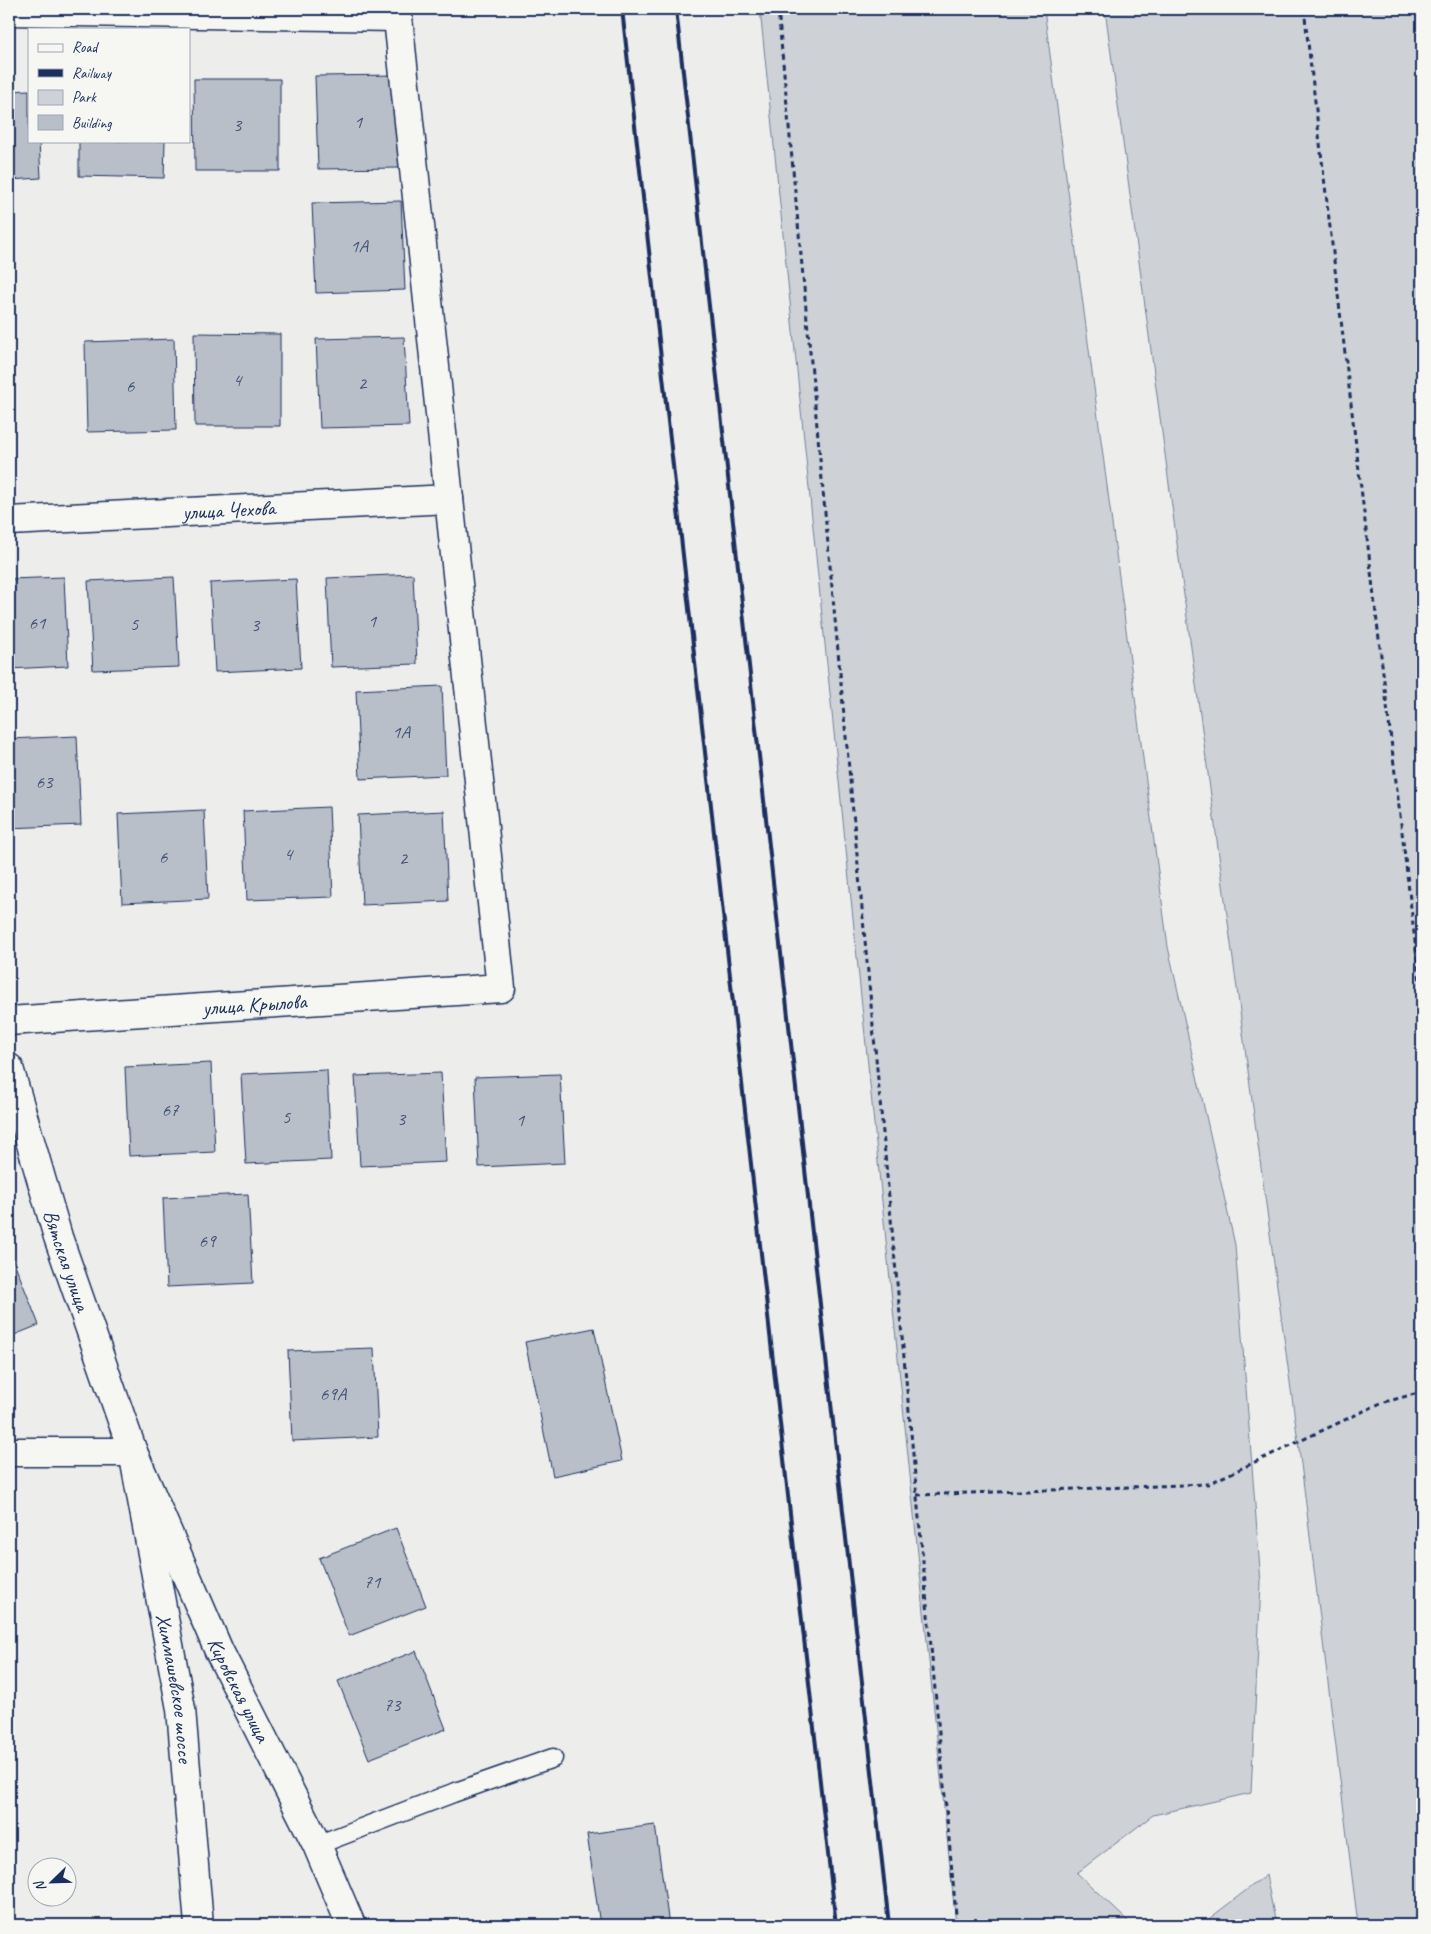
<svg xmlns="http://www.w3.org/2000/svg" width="1431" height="1934" viewBox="0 0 1431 1934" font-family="Caveat,sans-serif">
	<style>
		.green { fill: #ced2d7; stroke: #74809a }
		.building { fill: #b9bfc8; stroke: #1b2f5e }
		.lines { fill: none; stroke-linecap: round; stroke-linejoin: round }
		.service-casing { stroke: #1b2f5e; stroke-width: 21 }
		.minor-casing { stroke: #1b2f5e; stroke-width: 31 }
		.secondary-casing { stroke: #1b2f5e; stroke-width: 31 }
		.path { stroke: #1b2f5e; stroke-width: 3; stroke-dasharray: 5 4; stroke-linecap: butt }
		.service { stroke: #f6f6f2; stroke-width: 18 }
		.minor { stroke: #f6f6f2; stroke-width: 28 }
		.secondary { stroke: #f6f6f2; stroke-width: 28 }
		.rail { stroke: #1b2f5e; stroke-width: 4 }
		.labels { text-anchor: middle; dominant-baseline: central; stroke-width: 4; stroke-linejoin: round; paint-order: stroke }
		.number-label { font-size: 19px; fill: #425378 }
		.street-label { font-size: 21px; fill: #1b2f5e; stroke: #f6f6f2 }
	</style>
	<rect width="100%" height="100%" fill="#edeeec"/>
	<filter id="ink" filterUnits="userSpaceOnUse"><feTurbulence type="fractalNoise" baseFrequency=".02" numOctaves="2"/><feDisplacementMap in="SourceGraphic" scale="10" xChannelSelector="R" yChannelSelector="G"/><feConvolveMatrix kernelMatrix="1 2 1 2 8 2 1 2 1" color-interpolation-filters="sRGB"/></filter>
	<g filter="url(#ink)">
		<path class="green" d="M 760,9 L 1044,9 L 1168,947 L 1235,1245 L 1261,1583 L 1251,1793 L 1153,1815 L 1077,1873 L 1132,1925 L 956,1925 Z
			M 1105,9 L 1422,9 L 1422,1925 L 1358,1925 L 1301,1464 Z
			M 1266,1875 L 1276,1925 L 1201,1925 Z"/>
		<path class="building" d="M 399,75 L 402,168 L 318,169 L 315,76 Z
			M 194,79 L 280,79 L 280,171 L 195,171 Z
			M 29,90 L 29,141 L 39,141 L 41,178 L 9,180 L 9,91 Z
			M 79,141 L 165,141 L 164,178 L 79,176 Z
			M 401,201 L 405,290 L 316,293 L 312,203 Z
			M 194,333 L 280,334 L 280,426 L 195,426 Z
			M 404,337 L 409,426 L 320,428 L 316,339 Z
			M 174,339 L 176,430 L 87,432 L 85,342 Z
			M 413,574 L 417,664 L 331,667 L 327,578 Z
			M 64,577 L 68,666 L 9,669 L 9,579 Z
			M 174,577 L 179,667 L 93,670 L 88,581 Z
			M 296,579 L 301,668 L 215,672 L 210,583 Z
			M 442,686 L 446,775 L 360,779 L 356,690 Z
			M 77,736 L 81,825 L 9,828 L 9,739 Z
			M 329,807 L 333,897 L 247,900 L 243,811 Z
			M 204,810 L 208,899 L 122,903 L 118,814 Z
			M 444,811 L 448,901 L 362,905 L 358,815 Z
			M 211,1063 L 215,1152 L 129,1156 L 125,1067 Z
			M 327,1070 L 331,1160 L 246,1164 L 241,1074 Z
			M 441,1073 L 446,1162 L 360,1166 L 355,1076 Z
			M 560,1074 L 565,1163 L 479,1167 L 475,1077 Z
			M 248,1194 L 253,1283 L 167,1287 L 163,1198 Z
			M 9,1249 L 39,1325 L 9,1337 Z
			M 594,1328 L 622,1461 L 553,1476 L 525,1342 Z
			M 374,1348 L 378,1437 L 292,1441 L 288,1351 Z
			M 396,1528 L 426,1606 L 349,1636 L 319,1558 Z
			M 416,1651 L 446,1729 L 369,1759 L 338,1681 Z
			M 655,1825 L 669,1925 L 600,1925 L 587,1834 Z"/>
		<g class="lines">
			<defs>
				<path id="service" d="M 317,1845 L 453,1793 L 553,1758"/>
				<g id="minor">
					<path d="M 9,11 L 398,17"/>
					<path id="s1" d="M 9,521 L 449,499"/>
					<path id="s2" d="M 9,1021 L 501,988 L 397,9"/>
					<path id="s3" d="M 9,1452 L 133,1452 L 181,1709 L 199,1925"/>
				</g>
				<g id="secondary">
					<path id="s4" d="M 9,1068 L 58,1237 L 133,1452 L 219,1651 L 317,1845 L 351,1925"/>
				</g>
			</defs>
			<use href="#service" class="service-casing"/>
			<use href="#minor" class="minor-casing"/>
			<use href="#secondary" class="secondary-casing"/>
			<path class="path" d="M 778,9 L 957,1925
				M 1304,9 L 1422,1000
				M 917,1495 L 1208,1484 L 1381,1403 L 1422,1392"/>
			<use href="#service" class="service"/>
			<use href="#minor" class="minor"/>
			<use href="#secondary" class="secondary"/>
			<path class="rail" d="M 622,9 L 836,1925
				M 676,9 L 889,1925"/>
		</g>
	</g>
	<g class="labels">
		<g class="number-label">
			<text x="358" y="122">1</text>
			<text x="237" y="125">3</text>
			<text x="359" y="246">1А</text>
			<text x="237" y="380">4</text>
			<text x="362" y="383">2</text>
			<text x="130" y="386">6</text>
			<text x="372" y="621">1</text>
			<text x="37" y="623">61</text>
			<text x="134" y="624">5</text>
			<text x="255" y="625">3</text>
			<text x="401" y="732">1А</text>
			<text x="44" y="782">63</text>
			<text x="288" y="854">4</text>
			<text x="163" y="857">6</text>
			<text x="403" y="858">2</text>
			<text x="170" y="1110">67</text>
			<text x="286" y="1117">5</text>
			<text x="401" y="1119">3</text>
			<text x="520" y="1120">1</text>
			<text x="207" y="1241">69</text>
			<text x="333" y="1394">69А</text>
			<text x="372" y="1582">71</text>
			<text x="392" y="1705">73</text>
		</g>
		<g class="street-label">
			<text stroke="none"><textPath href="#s1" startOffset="220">улица Чехова</textPath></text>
			<text stroke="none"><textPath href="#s2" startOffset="246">улица Крылова</textPath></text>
			<text stroke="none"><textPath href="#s4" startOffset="201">Вятская улица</textPath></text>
			<text stroke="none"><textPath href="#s3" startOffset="364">Химмашевское шоссе</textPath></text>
			<text stroke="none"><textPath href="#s4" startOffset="664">Кировская улица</textPath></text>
		</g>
	</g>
	<rect width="1431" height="1934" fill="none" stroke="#f6f6f2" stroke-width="30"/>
	<rect x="15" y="15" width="1401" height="1904" fill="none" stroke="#1b2f5e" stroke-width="2" filter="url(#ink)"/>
	<rect x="28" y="28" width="162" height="115" fill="#f6f6f2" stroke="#9ea6b7"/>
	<rect x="38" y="44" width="25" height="8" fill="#f6f6f2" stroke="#9ea6b7"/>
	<text x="72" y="52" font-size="15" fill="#1b2f5e">Road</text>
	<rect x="38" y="69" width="25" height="8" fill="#1b2f5e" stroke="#9ea6b7"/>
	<text x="72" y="78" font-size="15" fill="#1b2f5e">Railway</text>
	<rect x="38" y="90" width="25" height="15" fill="#ced2d7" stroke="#9ea6b7"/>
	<text x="72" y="102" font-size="15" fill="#1b2f5e">Park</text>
	<rect x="38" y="115" width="25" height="15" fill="#b9bfc8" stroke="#9ea6b7"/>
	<text x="72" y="128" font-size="15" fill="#1b2f5e">Building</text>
	<g transform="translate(52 1882) rotate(247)"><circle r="24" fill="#f6f6f2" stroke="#9ea6b7"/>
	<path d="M0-4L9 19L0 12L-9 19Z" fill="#1b2f5e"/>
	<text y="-8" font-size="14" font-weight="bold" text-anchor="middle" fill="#1b2f5e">N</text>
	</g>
</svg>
